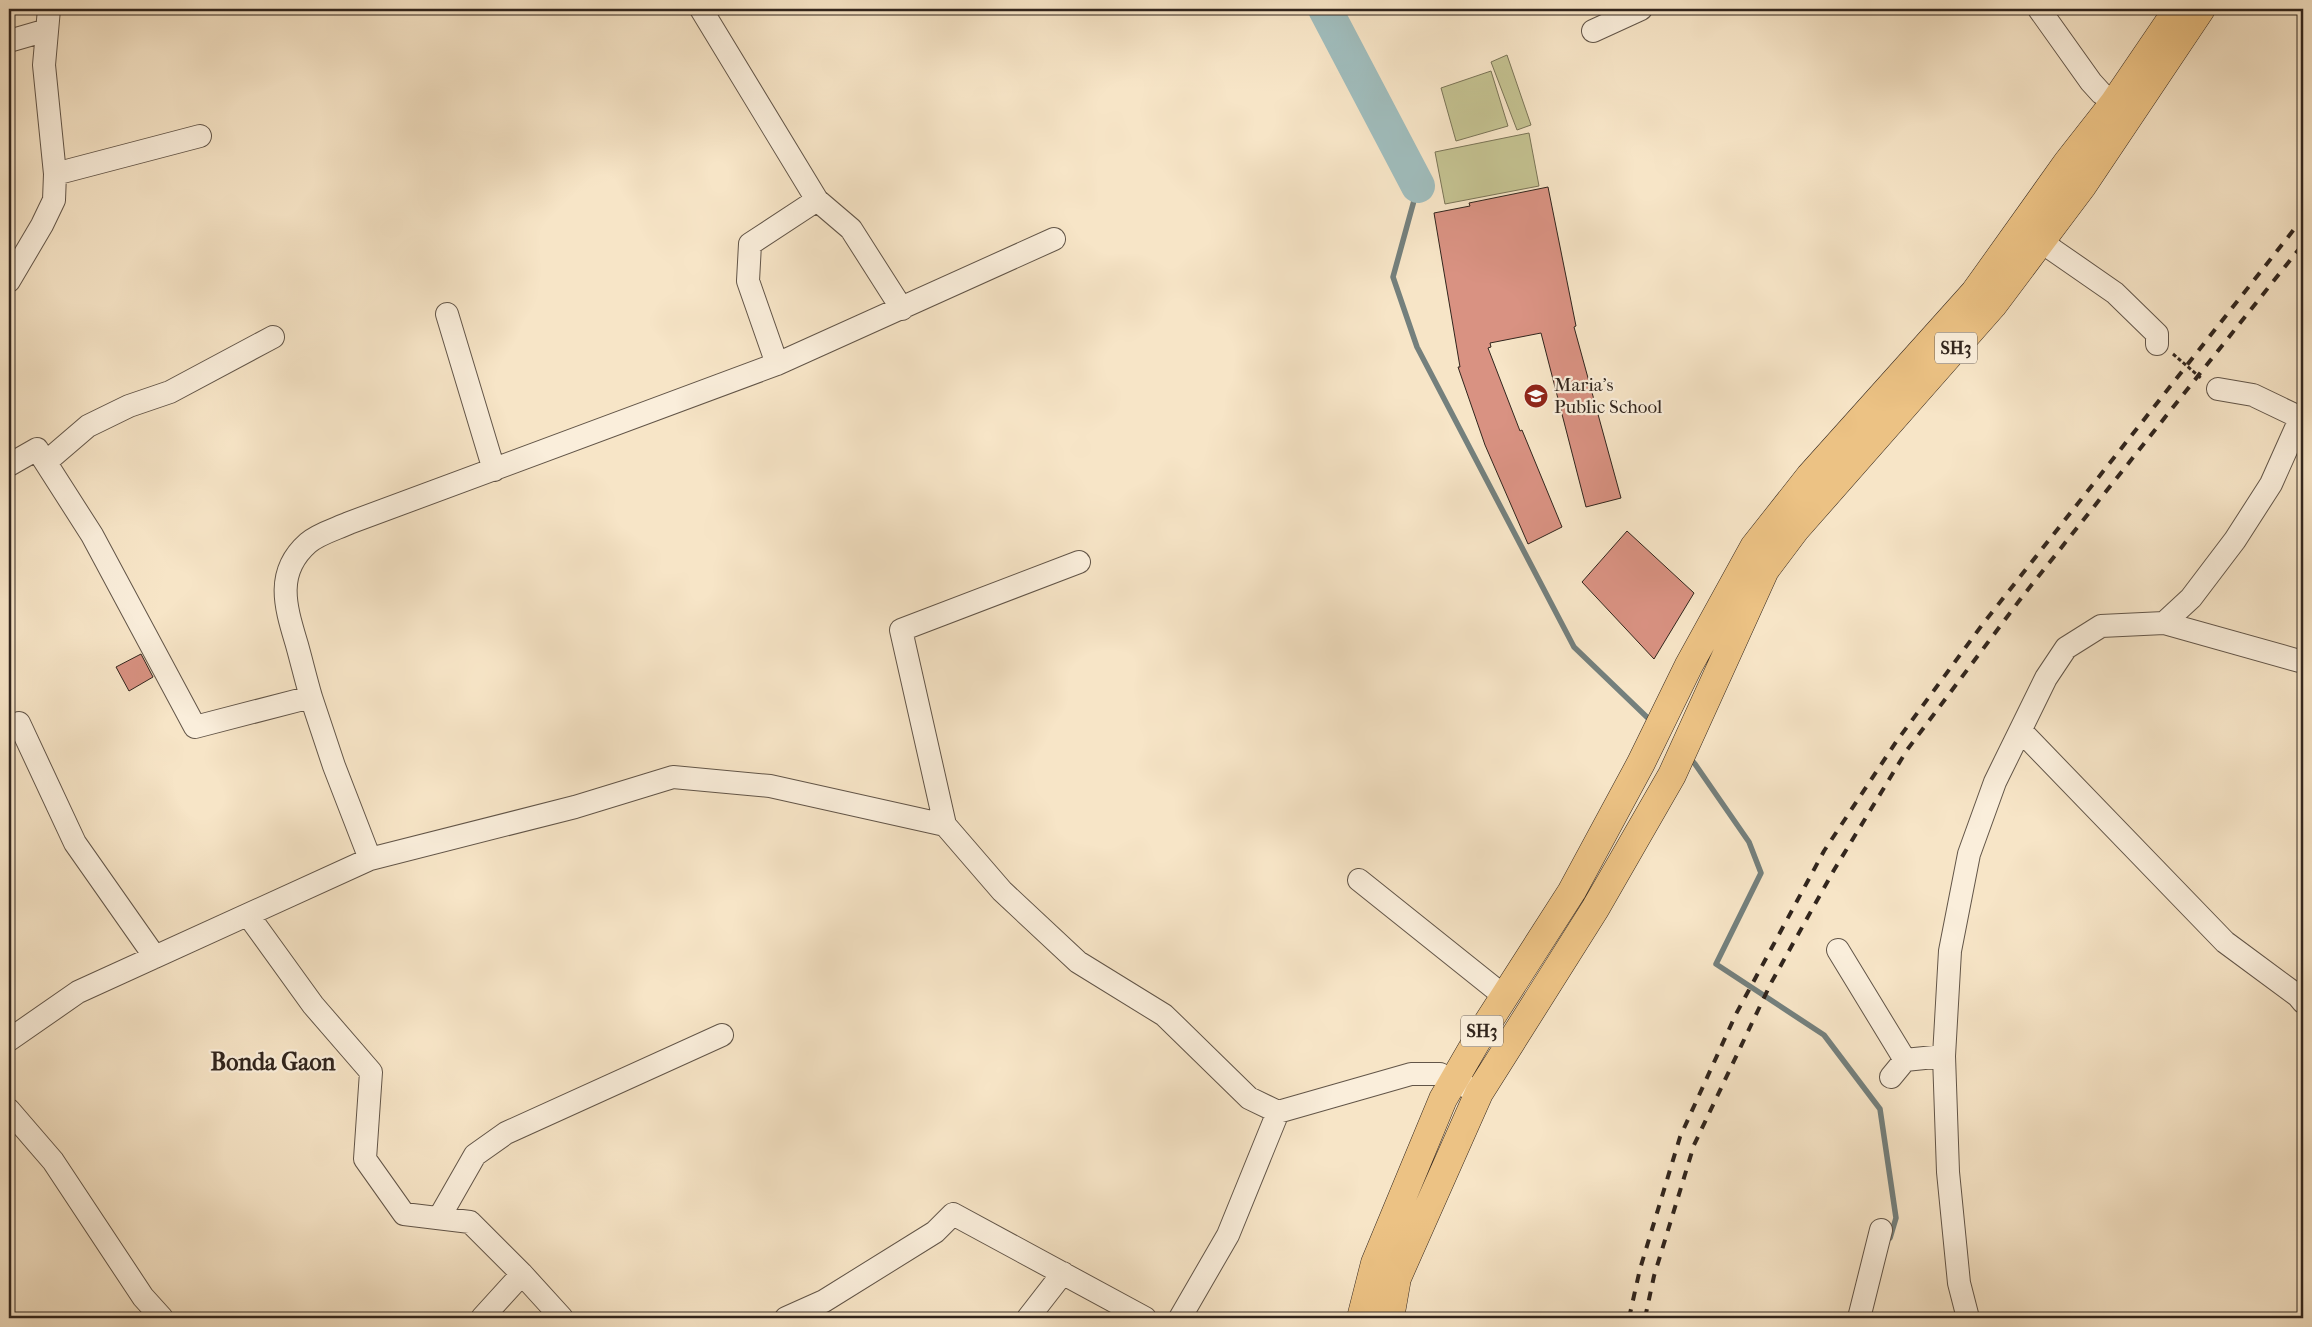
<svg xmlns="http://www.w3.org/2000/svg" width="2312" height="1327" viewBox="0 0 2312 1327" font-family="'IM FELL French Canon',serif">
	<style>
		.green { fill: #c4c291; stroke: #7a7457 }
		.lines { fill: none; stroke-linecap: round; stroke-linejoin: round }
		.stream { stroke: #74807d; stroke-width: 5.5 }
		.river { stroke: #a0bdbd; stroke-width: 34 }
		.building { fill: #d99282; stroke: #31251d }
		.minor-casing { stroke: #625548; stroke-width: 24 }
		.major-casing { stroke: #31251d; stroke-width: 29 }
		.path { stroke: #31251d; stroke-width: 3; stroke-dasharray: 4 2.5; stroke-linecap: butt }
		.minor { stroke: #faeedb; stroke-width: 22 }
		.major { stroke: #ecc284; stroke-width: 28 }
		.rail { stroke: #31251d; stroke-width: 4; stroke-dasharray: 9 9; stroke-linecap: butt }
		.labels { text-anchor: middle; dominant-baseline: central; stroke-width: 4.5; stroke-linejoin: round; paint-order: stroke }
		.shield { fill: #faeedb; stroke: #6d6156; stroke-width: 1 }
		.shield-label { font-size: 18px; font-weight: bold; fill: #31251d }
		.poi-label { font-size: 19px; fill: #31251d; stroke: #faeedb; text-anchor: start }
		.district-label { font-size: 24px; font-weight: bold; fill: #31251d; stroke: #faeedb }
	</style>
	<rect width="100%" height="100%" fill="#f7e5c7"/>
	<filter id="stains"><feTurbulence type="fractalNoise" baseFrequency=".004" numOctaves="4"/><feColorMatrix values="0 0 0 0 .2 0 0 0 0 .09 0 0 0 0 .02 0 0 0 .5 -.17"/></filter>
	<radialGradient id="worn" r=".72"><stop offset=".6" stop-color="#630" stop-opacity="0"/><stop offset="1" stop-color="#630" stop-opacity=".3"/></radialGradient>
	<path class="green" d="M 1507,55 L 1531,125 L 1517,130 L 1491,62 Z
		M 1491,71 L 1508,126 L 1456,141 L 1441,88 Z
		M 1529,133 L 1539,186 L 1445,204 L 1435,152 Z"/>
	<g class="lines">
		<path class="stream" d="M 1418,186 L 1393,277 L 1417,347 L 1574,647 L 1652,722
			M 1688,756 L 1695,764 L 1749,842 L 1761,873 L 1716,964 L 1824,1035 L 1880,1109 L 1896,1218 L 1890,1238"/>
		<path class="river" d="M 1325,9 L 1418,186"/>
	</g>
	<path class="building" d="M 1548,187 L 1576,326 L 1574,327 L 1621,498 L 1586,507 L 1541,333 L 1490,343 L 1491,347 L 1488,348 L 1520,431 L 1522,430 L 1562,527 L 1528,544 L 1485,445 L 1458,367 L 1460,367 L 1434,213 L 1470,206 L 1469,203 Z
		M 1627,531 L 1694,593 L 1654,659 L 1582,582 Z
		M 141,654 L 153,677 L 129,691 L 116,667 Z"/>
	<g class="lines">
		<defs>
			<path id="minor" d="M 701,9 L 817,200 L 851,229 L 902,309
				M 2039,9 L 2091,82 L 2101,93 L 2129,112
				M 1593,31 L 1641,9
				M 9,41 L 47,30
				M 55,174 L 200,136
				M 2043,240 L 2053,250 L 2115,293 L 2157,334 L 2157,344
				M 9,281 L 42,225 L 54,200 L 55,174 L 44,65 L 49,9
				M 447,314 L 494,470
				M 777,364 L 748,281 L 750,244 L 817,200
				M 2218,389 L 2253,395 L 2303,419
				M 46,462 L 88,426 L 129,406 L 170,392 L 273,337
				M 9,465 L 37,449 L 92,535 L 195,727 L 311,697 L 334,766 L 370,859
				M 2164,623 L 2303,662
				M 311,697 C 306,680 302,663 297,645 C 286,608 274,573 308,543 C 318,534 336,529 349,523 L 777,364 L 1054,239
				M 19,723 L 75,843 L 155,957
				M 2021,731 L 2225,942 L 2298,996 L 2303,1002
				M 945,825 L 901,630 L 1079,562
				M 1359,880 L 1504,996
				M 248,915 L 313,1005 L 371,1072 L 365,1159 L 404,1214 L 470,1222 L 522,1274
				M 1838,950 L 1905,1060
				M 9,1040 L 78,992 L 370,859 L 575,807 L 673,777 L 770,786 L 945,825 L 1002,891 L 1078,962 L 1164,1015 L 1249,1098 L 1278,1112 L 1411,1074 L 1440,1074 L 1469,1088
				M 1891,1077 L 1905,1060 L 1944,1056
				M 9,1110 L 53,1161 L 143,1297 L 162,1318
				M 439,1218 L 475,1155 L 506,1133 L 722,1035
				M 482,1318 L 522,1274 L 562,1318
				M 786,1318 L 824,1301 L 935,1232 L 953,1214 L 1145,1318
				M 1028,1318 L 1063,1273
				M 1180,1318 L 1228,1235 L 1278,1112
				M 1859,1318 L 1881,1230
				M 1968,1318 L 1959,1283 L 1948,1172 L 1944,1056 L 1950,951 L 1969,854 L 1995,782 L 2046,678 L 2066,648 L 2101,626 L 2164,623 L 2191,598 L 2235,540 L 2271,484 L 2300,419"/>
			<path id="major" d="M 1361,1318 L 1375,1263 L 1443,1099 L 1483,1030 L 1572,891 L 1641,763 L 1689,665 L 1754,547 L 1810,476 L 1975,292 L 2067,163 L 2114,103 L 2178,9
				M 1390,1318 L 1397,1278 L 1479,1093 L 1595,909 L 1672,775 L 1765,570 L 1795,530 L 1993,305 L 2083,185 L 2201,9"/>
		</defs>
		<use href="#minor" class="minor-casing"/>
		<use href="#major" class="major-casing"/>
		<path class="path" d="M 2173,354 L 2202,379"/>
		<use href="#minor" class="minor"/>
		<use href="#major" class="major"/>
		<path class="rail" d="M 1629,1318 L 1640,1269 L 1680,1137 L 1736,1014 L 1824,851 L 1896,742 L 1982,625 L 2303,218
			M 1645,1318 L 1654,1276 L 1694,1145 L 1771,983 L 1834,870 L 1907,750 L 2022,597 L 2303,244"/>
	</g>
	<defs>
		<symbol id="school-disc" viewBox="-11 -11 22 22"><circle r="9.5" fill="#8f2418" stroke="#faeedb"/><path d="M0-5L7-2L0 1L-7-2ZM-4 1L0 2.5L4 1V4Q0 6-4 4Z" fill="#fff"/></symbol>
	</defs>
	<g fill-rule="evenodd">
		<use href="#school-disc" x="1522" y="382" width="28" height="28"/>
	</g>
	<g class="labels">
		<g class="shield">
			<rect x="1935" y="332.5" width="42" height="31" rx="4"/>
			<rect x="1461" y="1015.5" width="42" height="31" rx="4"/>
		</g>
		<g class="shield-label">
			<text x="1956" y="348">SH3</text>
			<text x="1482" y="1031">SH3</text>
		</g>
		<g class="poi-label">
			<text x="1554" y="385">Maria's<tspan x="1554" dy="22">Public School</tspan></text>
		</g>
		<g class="district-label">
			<text x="273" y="1062">Bonda Gaon</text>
		</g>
	</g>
	<rect width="2312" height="1327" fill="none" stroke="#f7e5c7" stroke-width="30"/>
	<rect x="10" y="10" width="2292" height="1307" fill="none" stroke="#31251d" stroke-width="2.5"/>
	<rect x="15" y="15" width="2282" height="1297" fill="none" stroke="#31251d"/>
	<rect width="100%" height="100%" filter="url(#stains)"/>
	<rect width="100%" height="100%" fill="url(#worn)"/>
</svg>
